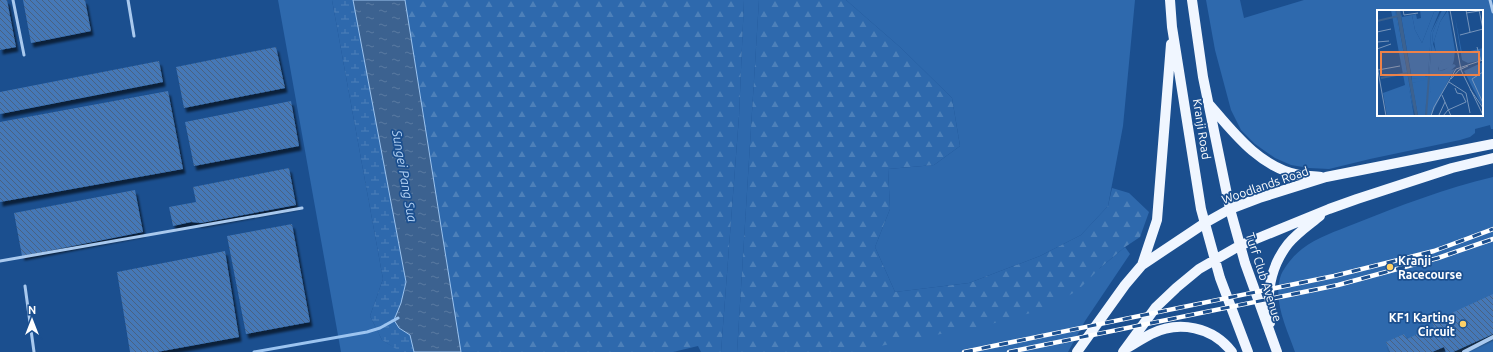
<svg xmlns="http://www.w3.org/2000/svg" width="1493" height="352" viewBox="0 0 1493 352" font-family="Ubuntu,sans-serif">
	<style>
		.grass { fill: #2e69ad; fill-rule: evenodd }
		.forest { fill: url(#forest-firs) }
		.wetland { fill: url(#wetland-marsh) }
		.water { fill: url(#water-ripples); stroke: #9cc4f0 }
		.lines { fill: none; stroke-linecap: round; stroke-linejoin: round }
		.stream { stroke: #9cc4f0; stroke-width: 3 }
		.building { fill: url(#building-back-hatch); filter: url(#shadow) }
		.lane { stroke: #a9c9ee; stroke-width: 3 }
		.street { stroke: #a9c9ee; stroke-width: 4 }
		.primary { stroke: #f0f6ff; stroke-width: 10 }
		.rail-casing { stroke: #fff; stroke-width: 4.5 }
		.rail { stroke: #1b4f8f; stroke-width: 3; stroke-dasharray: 9; stroke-linecap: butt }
		.poi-dot { fill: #ffd166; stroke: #1b4f8f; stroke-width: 1.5 }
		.labels { text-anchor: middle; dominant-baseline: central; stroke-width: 3.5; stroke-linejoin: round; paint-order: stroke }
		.street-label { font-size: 12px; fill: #fff; stroke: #1b4f8f }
		.poi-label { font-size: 12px; font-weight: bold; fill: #fff; stroke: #1b4f8f; text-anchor: start }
		.water-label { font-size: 13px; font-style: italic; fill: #b5d3f5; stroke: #1b4f8f }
		.inset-river { fill: none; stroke: #3c6290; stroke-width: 2 }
		.inset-road { fill: none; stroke: #7695bc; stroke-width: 1 }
		.view { fill: #ee8249; fill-opacity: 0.15; stroke: #ee8249; stroke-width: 2 }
		.inset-edge { fill: none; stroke: #fff; stroke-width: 2 }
	</style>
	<defs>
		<pattern id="forest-firs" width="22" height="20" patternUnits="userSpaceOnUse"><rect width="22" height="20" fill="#2e69ad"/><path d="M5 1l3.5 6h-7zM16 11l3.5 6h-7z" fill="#4d80b9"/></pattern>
		<pattern id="wetland-marsh" width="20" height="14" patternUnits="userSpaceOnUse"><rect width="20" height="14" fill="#2e69ad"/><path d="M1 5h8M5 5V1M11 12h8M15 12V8" fill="none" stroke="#4d80b9"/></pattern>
		<pattern id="water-ripples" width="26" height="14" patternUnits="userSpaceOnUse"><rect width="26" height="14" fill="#3c6290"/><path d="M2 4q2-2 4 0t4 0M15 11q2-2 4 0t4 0" fill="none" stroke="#597aa1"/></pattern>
		<pattern id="building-back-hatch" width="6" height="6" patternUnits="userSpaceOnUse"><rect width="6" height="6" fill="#4478b7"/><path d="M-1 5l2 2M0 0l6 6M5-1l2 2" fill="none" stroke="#486282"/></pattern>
		<filter id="shadow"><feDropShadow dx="2.5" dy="4.5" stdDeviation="1" flood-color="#0009"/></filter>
	</defs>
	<rect width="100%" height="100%" fill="#1b4f8f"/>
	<path class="grass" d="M 278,0 L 332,0 L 383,279 L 370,316 L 382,340 L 397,349 L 396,352 L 341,352 Z
		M 744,0 L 759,0 L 737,352 L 721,352 L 739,116 Z
		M 846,0 L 1135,0 L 1123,126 L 1108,206 L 1081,235 L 1040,256 L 969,283 L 895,292 L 875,247 L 890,209 L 888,169 L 934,165 L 960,146 L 952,98 L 901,48 Z
		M 1206,0 L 1240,0 L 1244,18 L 1304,0 L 1493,0 L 1493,129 L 1491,129 L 1490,125 L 1475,129 L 1475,133 L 1470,137 L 1460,140 L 1370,159 L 1329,169 L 1309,168 L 1291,165 L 1275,158 L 1255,144 L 1241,130 L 1231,110 L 1215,50 ZM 1378,11 L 1482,11 L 1482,115 L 1378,115 Z
		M 1493,177 L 1493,352 L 1295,352 C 1287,329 1272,300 1281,275 C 1285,266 1294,255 1302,249 C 1317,237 1337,231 1354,224 C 1400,206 1445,188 1493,177 Z
		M 1125,247 L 1130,254 L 1085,321 L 1068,352 L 846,352 L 950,331 L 1100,268 Z"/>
	<path class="forest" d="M 405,0 L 744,0 L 739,116 L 721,352 L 701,352 L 698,346 L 673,352 L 461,352 Z
		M 759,0 L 846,0 L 901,48 L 952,98 L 960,146 L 934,165 L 888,169 L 890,209 L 875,247 L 895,292 L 969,283 L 1040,256 L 1081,235 L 1108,206 L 1112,188 L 1129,193 L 1149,212 L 1140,237 L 1125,247 L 1100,268 L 1077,291 L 1041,310 L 991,324 L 850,352 L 737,352 Z"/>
	<path class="wetland" d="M 332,0 L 353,0 L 406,282 L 401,303 L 394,320 L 399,328 L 410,335 L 414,352 L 396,352 L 396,349 L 382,340 L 370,316 L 383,279 Z"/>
	<path class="water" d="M 353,0 L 405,0 L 461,352 L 414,352 L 410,335 L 399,328 L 394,320 L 401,303 L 406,282 Z"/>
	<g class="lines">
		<path class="stream" d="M 254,352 L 367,332 L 380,328 L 398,318"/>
	</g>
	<path class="building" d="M 0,0 L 7,0 L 16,47 L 0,50 Z
		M 23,0 L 85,0 L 91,31 L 31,43 Z
		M 276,47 L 285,88 L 184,108 L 176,67 Z
		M 159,61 L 163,82 L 0,114 L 0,92 Z
		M 168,91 L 183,169 L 0,202 L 0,122 Z
		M 291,101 L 299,146 L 194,166 L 185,122 Z
		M 289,168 L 296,205 L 201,223 L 191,222 L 173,226 L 169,207 L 196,202 L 193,187 Z
		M 135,190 L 143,232 L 22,256 L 14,213 Z
		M 292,224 L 310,322 L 246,334 L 227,236 Z
		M 225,251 L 239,337 L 157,352 L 130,352 L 117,272 Z
		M 1493,294 L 1493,334 L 1453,352 L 1446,352 L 1444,347 L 1432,352 L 1390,352 L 1386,342 L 1404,334 L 1407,339 L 1434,326 L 1432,322 Z"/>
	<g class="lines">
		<path class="lane" d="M 13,0 L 24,55
			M 128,0 L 134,36
			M 1490,0 L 1493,12
			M 0,261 L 302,208
			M 25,286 L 34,352"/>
		<path class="street" d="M 1464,352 L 1493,337"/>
		<path class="primary" d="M 1170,0 L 1172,27 L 1201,209 L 1220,278 L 1248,352
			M 1192,0 L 1203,77 L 1230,209 L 1245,263 L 1277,352
			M 1208,103 C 1233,132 1259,167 1299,175 C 1306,176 1314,176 1321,177
			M 1142,265 L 1157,220 L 1171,44
			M 1270,323 C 1266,295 1270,267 1288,244 C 1297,233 1309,225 1320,216
			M 1129,347 C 1136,343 1143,338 1151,334 C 1179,320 1213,327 1232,352
			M 1077,352 L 1125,285 L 1142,265 L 1205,223 L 1230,209 L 1259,198 L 1326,177 L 1493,144
			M 1123,352 L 1156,307 L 1176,288 L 1199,269 L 1239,246 L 1329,209 L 1357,199 L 1452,168 L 1493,158"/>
		<defs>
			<path id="rail" d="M 964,352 L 1334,276 L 1434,251 L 1493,229
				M 1009,352 L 1338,285 L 1438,258 L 1493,239"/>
		</defs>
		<use href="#rail" class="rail-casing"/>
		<use href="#rail" class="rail"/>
	</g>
	<g class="poi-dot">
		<circle cx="1390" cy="267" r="4"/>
		<circle cx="1463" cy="324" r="4"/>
	</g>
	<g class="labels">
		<g class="street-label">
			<text transform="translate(1202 129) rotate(81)">Kranji Road</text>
			<text transform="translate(1265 185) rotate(-19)">Woodlands Road</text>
			<text transform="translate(1264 277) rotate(72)">Turf Club Avenue</text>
		</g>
		<g class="poi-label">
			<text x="1398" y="260">Kranji<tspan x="1398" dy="14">Racecourse</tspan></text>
			<text x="1455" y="317" text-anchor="end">KF1 Karting<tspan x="1455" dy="14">Circuit</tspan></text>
		</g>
		<g class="water-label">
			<text transform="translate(405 176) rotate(80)">Sungei Pang Sua</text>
		</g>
	</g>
	<g transform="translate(1377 10)">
		<rect width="106" height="106" fill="#1b4f8f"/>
		<path d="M 14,0 L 18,0 L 19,5 L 37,106 L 10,106 L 6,83 L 28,75 ZM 43,0 L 63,0 L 57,2 L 45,33 L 38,20 L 35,5 L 39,4 L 40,9 L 44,8 ZM 65,0 L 56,22 L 52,66 L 78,59 L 73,67 L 54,81 L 48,106 L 49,78 L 45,72 L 35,73 L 35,69 L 51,66 L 54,22 ZM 71,0 L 78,40 L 77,50 L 75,57 L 62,61 L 57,31 L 63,12 ZM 78,7 L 85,43 L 106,38 L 106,50 L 91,53 L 85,50 ZM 106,52 L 106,98 L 87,61 Z" fill="#2e69ad"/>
		<path d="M 23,0 L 25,7 L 35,5 L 38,20 L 45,33 L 57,2 L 63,0 L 54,22 L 51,66 L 48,66 L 50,68 L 35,69 ZM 65,0 L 70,0 L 63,12 L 56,34 L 59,42 L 66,48 L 61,58 L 62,61 L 67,60 L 77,54 L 79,56 L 72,62 L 52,66 L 56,22 ZM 71,65 L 73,67 L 54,106 L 49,106 L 51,86 L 54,81 L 52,69 ZM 51,69 L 48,106 L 41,106 L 35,73 Z" fill="#2e69ad"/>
		<path d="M 18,0 L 19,0 L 38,106 L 28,63 Z" fill="#2e69ad"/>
		<path d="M 19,0 L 23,0 L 41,106 L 38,106 Z" fill="#3c6290"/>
		<path class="inset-river" d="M 0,11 L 21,6M 4,68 L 30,63M 49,106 L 52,66"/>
		<path class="inset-road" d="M 26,0 L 27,5 L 41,3M 73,0 L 84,60 L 106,105M 89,0 L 93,22M 102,0 L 106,19M 89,3 L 102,1M 0,22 L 14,19M 83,25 L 106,19M 0,32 L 12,31M 100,37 L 104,51M 0,39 L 14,34M 0,55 L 9,106M 1,60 L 23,56M 74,69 L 82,60 L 91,56M 95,69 L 106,93M 95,69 L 106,62M 72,72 L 89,83 L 93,103M 93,79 L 106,98M 65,85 L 74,106M 62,105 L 68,92M 54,106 L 57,97 L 79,59 L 106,50M 66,106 L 71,100 L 89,92 L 85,84 L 80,83 L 78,78"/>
		<path class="view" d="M 4,42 L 102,42 L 102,65 L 4,65 Z"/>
		<rect width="106" height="106" class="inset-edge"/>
	</g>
	<g transform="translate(32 320)" stroke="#1b4f8f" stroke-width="3" paint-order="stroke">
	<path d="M0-3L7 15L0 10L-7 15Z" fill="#ffffff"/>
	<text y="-6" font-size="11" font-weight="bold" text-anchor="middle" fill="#ffffff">N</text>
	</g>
</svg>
